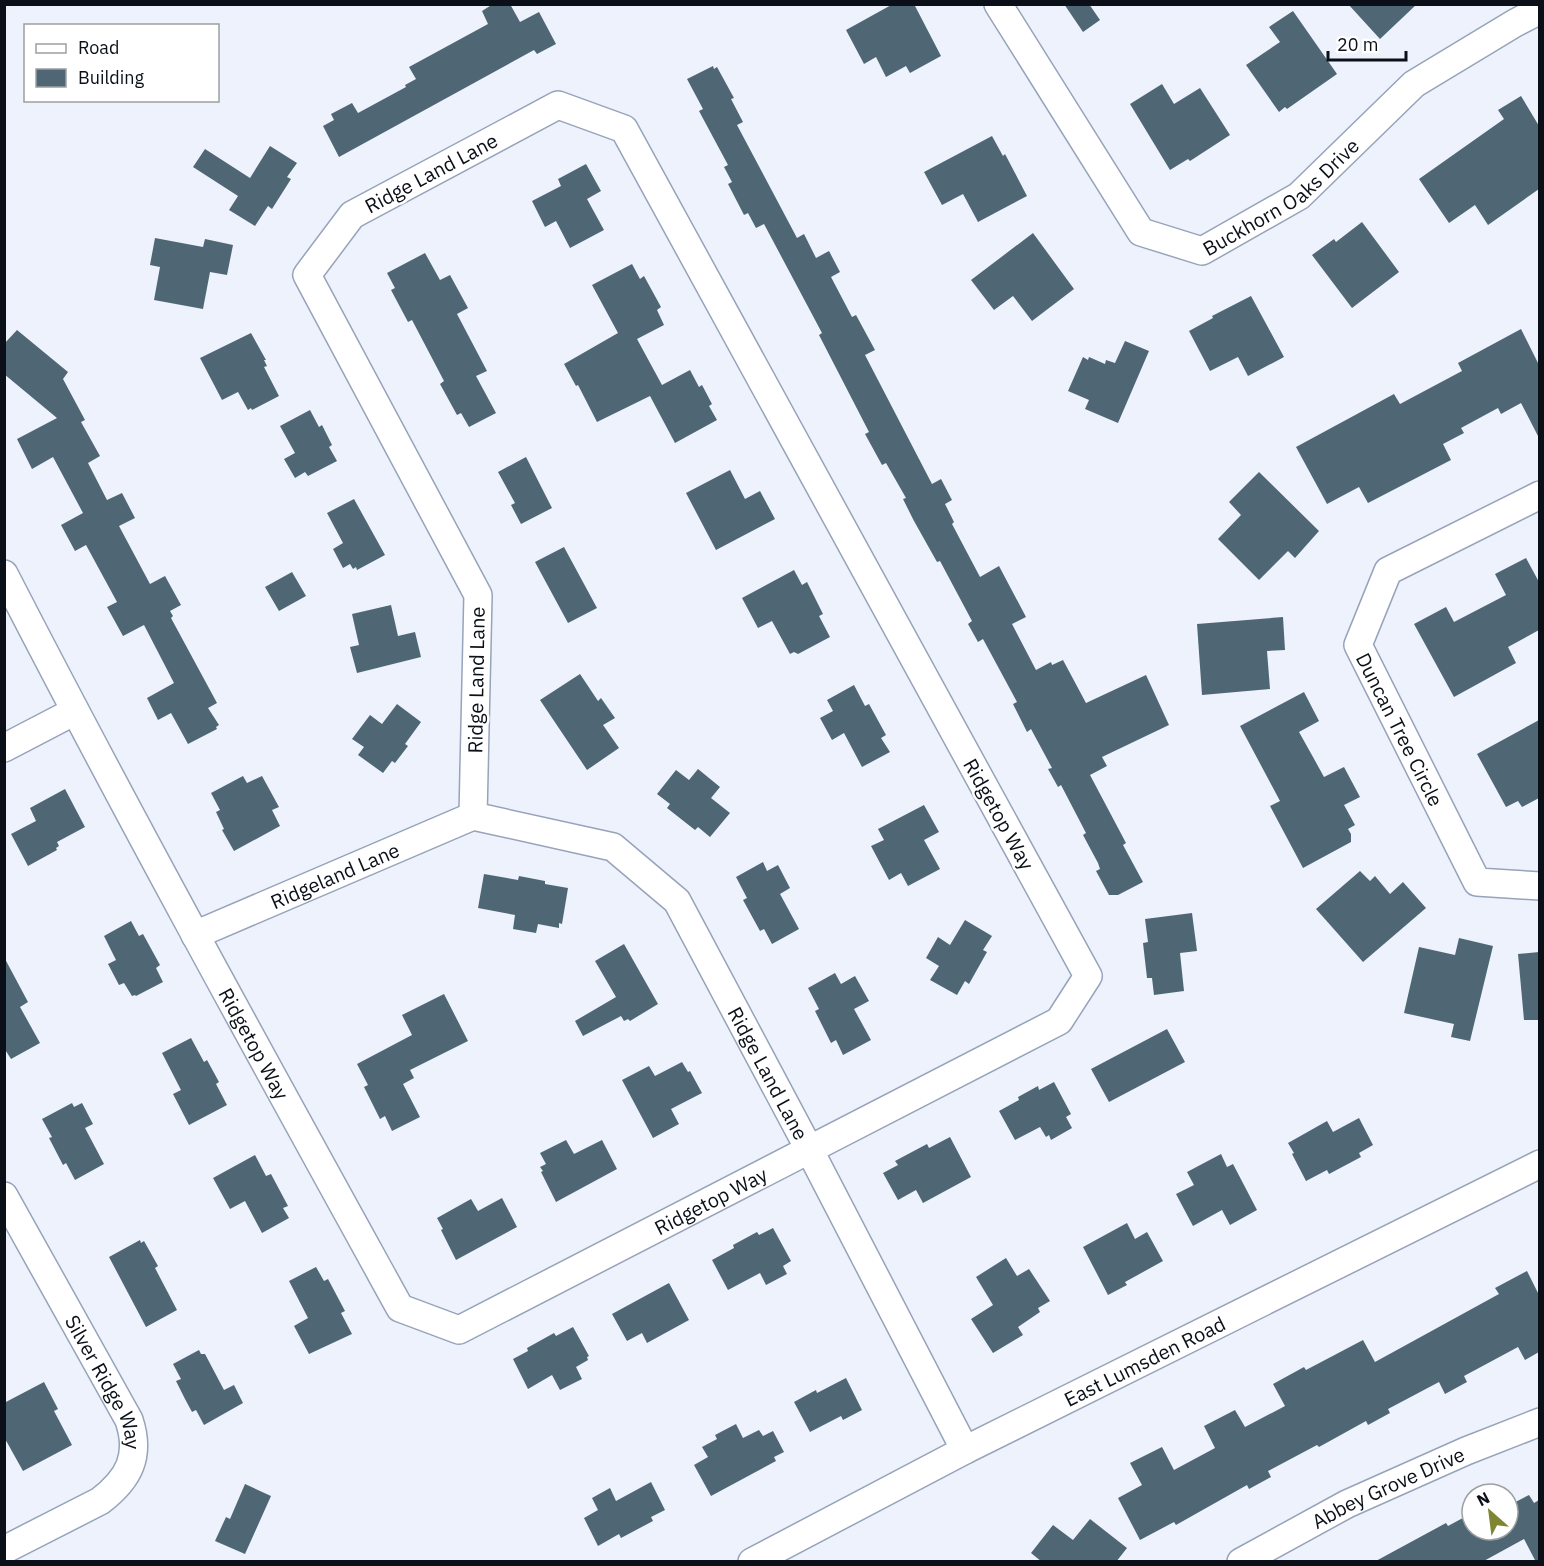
<svg xmlns="http://www.w3.org/2000/svg" width="1544" height="1566" viewBox="0 0 1544 1566" font-family="'IBM Plex Sans',sans-serif">
	<style>
		.building { fill: #4f6775 }
		.lines { fill: none; stroke-linecap: round; stroke-linejoin: round }
		.minor-casing { stroke: #97a3ba; stroke-width: 30 }
		.minor { stroke: #fff; stroke-width: 27 }
		.labels { text-anchor: middle; dominant-baseline: central; stroke-width: 5; stroke-linejoin: round; paint-order: stroke }
		.street-label { font-size: 20px; fill: #0b0f17; stroke: #fff }
	</style>
	<rect width="100%" height="100%" fill="#edf2fd"/>
	<path class="building" d="M 493,4 L 510,4 L 520,22 L 539,12 L 556,44 L 537,54 L 534,50 L 339,157 L 323,126 L 334,120 L 331,114 L 352,103 L 358,113 L 406,87 L 405,85 L 416,79 L 409,67 L 488,24 L 482,11 Z
		M 893,4 L 914,4 L 941,56 L 910,73 L 906,66 L 886,77 L 876,57 L 864,64 L 846,30 Z
		M 1064,4 L 1089,4 L 1100,20 L 1083,32 Z
		M 1348,4 L 1417,4 L 1380,39 Z
		M 1293,11 L 1337,74 L 1287,109 L 1285,107 L 1279,112 L 1246,65 L 1280,42 L 1269,27 Z
		M 713,66 L 714,69 L 717,67 L 734,98 L 731,99 L 743,122 L 737,125 L 797,238 L 804,234 L 816,258 L 829,251 L 840,272 L 831,277 L 852,317 L 856,315 L 875,350 L 865,355 L 932,484 L 941,479 L 952,500 L 945,504 L 954,522 L 952,524 L 980,577 L 999,566 L 1026,617 L 1012,624 L 1036,670 L 1051,662 L 1052,665 L 1063,660 L 1086,703 L 1146,675 L 1169,725 L 1102,757 L 1107,766 L 1090,775 L 1126,843 L 1123,845 L 1143,882 L 1118,895 L 1109,895 L 1096,871 L 1100,869 L 1098,863 L 1083,835 L 1086,833 L 1061,785 L 1058,787 L 1048,769 L 1052,768 L 1031,729 L 1027,732 L 1013,704 L 1017,702 L 983,639 L 978,642 L 968,624 L 972,621 L 940,561 L 937,562 L 914,521 L 903,499 L 906,498 L 886,463 L 882,465 L 865,434 L 869,432 L 819,335 L 822,333 L 764,224 L 756,228 L 748,213 L 744,215 L 728,184 L 732,182 L 724,167 L 728,165 L 699,111 L 703,109 L 687,79 Z
		M 1162,84 L 1174,104 L 1200,88 L 1230,135 L 1190,161 L 1188,159 L 1170,170 L 1130,104 Z
		M 1521,96 L 1539,126 L 1539,189 L 1488,225 L 1475,205 L 1449,223 L 1419,179 L 1504,119 L 1498,110 Z
		M 992,136 L 1003,156 L 1005,154 L 1027,196 L 978,222 L 963,194 L 942,205 L 924,172 Z
		M 270,146 L 297,163 L 287,177 L 291,179 L 272,209 L 268,206 L 255,226 L 229,210 L 238,196 L 193,167 L 205,149 L 250,178 Z
		M 586,164 L 601,191 L 587,199 L 604,230 L 570,248 L 556,221 L 545,227 L 532,201 L 561,186 L 558,179 Z
		M 1362,222 L 1399,272 L 1352,308 L 1312,255 L 1334,239 L 1336,242 Z
		M 1033,233 L 1074,289 L 1032,321 L 1013,296 L 994,310 L 971,280 Z
		M 155,238 L 203,247 L 205,239 L 233,245 L 227,275 L 210,272 L 203,309 L 154,300 L 160,267 L 150,265 Z
		M 425,253 L 440,280 L 450,275 L 468,308 L 457,314 L 487,371 L 476,376 L 496,413 L 469,427 L 461,413 L 457,415 L 440,384 L 444,381 L 433,360 L 412,320 L 408,322 L 391,290 L 395,288 L 387,273 Z
		M 632,264 L 640,279 L 644,276 L 661,307 L 657,310 L 664,325 L 637,339 L 662,385 L 690,370 L 699,387 L 702,385 L 712,404 L 709,406 L 717,420 L 675,443 L 650,396 L 597,422 L 578,385 L 576,386 L 564,364 L 618,333 L 592,285 Z
		M 1251,296 L 1284,357 L 1248,376 L 1238,357 L 1210,371 L 1189,331 L 1213,318 L 1212,316 Z
		M 1521,329 L 1539,365 L 1539,438 L 1521,403 L 1501,414 L 1498,408 L 1461,428 L 1464,433 L 1443,444 L 1451,460 L 1368,503 L 1359,487 L 1327,504 L 1296,447 L 1394,394 L 1400,404 L 1462,371 L 1458,363 Z
		M 17,330 L 68,372 L 63,379 L 85,420 L 81,422 L 100,456 L 88,463 L 107,500 L 122,493 L 135,518 L 119,526 L 150,584 L 165,576 L 181,605 L 170,611 L 173,616 L 171,618 L 217,703 L 208,708 L 219,725 L 216,727 L 217,729 L 188,744 L 171,713 L 158,720 L 147,698 L 174,683 L 144,625 L 123,636 L 107,607 L 117,602 L 86,545 L 75,551 L 61,525 L 83,513 L 53,457 L 32,469 L 17,439 L 57,418 L 4,374 L 4,344 Z
		M 251,333 L 266,360 L 264,360 L 267,366 L 264,367 L 279,396 L 252,410 L 251,408 L 248,410 L 238,392 L 222,400 L 200,358 Z
		M 1125,341 L 1149,351 L 1118,423 L 1085,409 L 1089,400 L 1068,391 L 1083,357 L 1088,360 L 1089,357 L 1105,364 L 1106,360 L 1115,363 Z
		M 310,410 L 319,427 L 322,425 L 332,445 L 329,447 L 337,461 L 308,476 L 305,472 L 295,478 L 284,459 L 295,453 L 280,426 Z
		M 526,457 L 552,508 L 521,524 L 511,505 L 515,503 L 498,472 Z
		M 730,470 L 745,499 L 760,491 L 775,519 L 716,550 L 686,493 Z
		M 1259,472 L 1319,531 L 1295,558 L 1288,551 L 1259,580 L 1218,539 L 1241,515 L 1229,502 Z
		M 354,499 L 385,555 L 357,570 L 356,567 L 353,569 L 350,564 L 343,568 L 333,549 L 343,543 L 327,513 Z
		M 564,547 L 597,608 L 568,623 L 535,562 Z
		M 1526,558 L 1539,582 L 1539,630 L 1508,647 L 1516,663 L 1454,697 L 1414,624 L 1446,607 L 1454,622 L 1506,595 L 1495,574 Z
		M 794,570 L 802,585 L 807,582 L 823,614 L 819,616 L 830,637 L 798,654 L 794,652 L 790,654 L 772,621 L 758,628 L 742,598 Z
		M 292,572 L 306,596 L 279,611 L 265,587 Z
		M 391,605 L 398,636 L 415,632 L 421,657 L 357,673 L 350,647 L 359,645 L 352,614 Z
		M 1283,617 L 1285,650 L 1267,651 L 1270,689 L 1202,695 L 1197,624 Z
		M 580,674 L 598,701 L 601,698 L 615,718 L 603,725 L 619,748 L 587,770 L 540,700 Z
		M 854,685 L 865,706 L 869,704 L 886,735 L 881,738 L 890,752 L 862,767 L 844,733 L 832,740 L 820,718 L 833,711 L 827,700 Z
		M 1304,692 L 1319,721 L 1299,732 L 1313,757 L 1324,777 L 1344,767 L 1360,797 L 1344,805 L 1355,825 L 1348,829 L 1351,834 L 1351,842 L 1303,868 L 1270,806 L 1280,801 L 1240,726 Z
		M 397,704 L 421,722 L 405,744 L 408,746 L 395,763 L 392,761 L 383,773 L 358,755 L 364,747 L 352,739 L 370,715 L 382,724 Z
		M 1539,720 L 1539,798 L 1522,807 L 1518,801 L 1506,807 L 1477,754 Z
		M 698,769 L 720,787 L 711,798 L 730,813 L 710,837 L 698,827 L 695,830 L 667,808 L 670,804 L 657,794 L 676,770 L 689,780 Z
		M 243,776 L 247,783 L 262,776 L 279,807 L 272,810 L 280,826 L 234,851 L 222,830 L 224,829 L 216,812 L 220,810 L 211,793 Z
		M 65,789 L 85,827 L 57,842 L 59,846 L 56,848 L 57,850 L 28,866 L 11,834 L 36,821 L 30,808 Z
		M 924,805 L 939,832 L 924,840 L 940,869 L 908,886 L 901,873 L 889,880 L 871,846 L 884,840 L 878,829 Z
		M 763,862 L 767,871 L 778,865 L 790,888 L 780,894 L 799,929 L 772,944 L 764,929 L 760,931 L 743,900 L 747,898 L 736,877 Z
		M 1360,871 L 1370,881 L 1375,876 L 1390,894 L 1403,882 L 1426,908 L 1363,962 L 1316,909 Z
		M 484,874 L 518,880 L 519,876 L 545,881 L 545,884 L 568,888 L 562,924 L 559,923 L 559,928 L 538,924 L 536,933 L 513,929 L 515,915 L 478,908 Z
		M 1192,913 L 1197,951 L 1180,953 L 1184,991 L 1154,995 L 1152,978 L 1147,978 L 1143,943 L 1148,942 L 1145,919 Z
		M 965,920 L 992,936 L 983,950 L 987,952 L 969,984 L 965,981 L 957,995 L 930,980 L 939,966 L 926,958 L 938,937 L 950,945 Z
		M 131,921 L 139,936 L 143,934 L 160,965 L 156,968 L 163,982 L 136,996 L 135,995 L 132,996 L 124,983 L 119,985 L 108,964 L 116,960 L 104,936 Z
		M 1459,938 L 1493,946 L 1470,1041 L 1451,1037 L 1454,1024 L 1404,1013 L 1419,947 L 1455,955 Z
		M 624,944 L 658,1004 L 630,1021 L 628,1019 L 624,1021 L 621,1016 L 583,1036 L 575,1021 L 616,997 L 595,961 Z
		M 1539,952 L 1539,1020 L 1524,1020 L 1518,954 Z
		M 4,957 L 28,1002 L 20,1007 L 40,1043 L 11,1059 L 4,1048 Z
		M 835,973 L 841,984 L 855,976 L 869,1001 L 854,1009 L 871,1040 L 843,1055 L 836,1040 L 831,1043 L 815,1011 L 819,1009 L 808,988 Z
		M 444,994 L 468,1041 L 410,1070 L 414,1078 L 403,1084 L 420,1117 L 392,1131 L 385,1116 L 380,1119 L 364,1087 L 368,1085 L 357,1064 L 412,1035 L 402,1015 Z
		M 1167,1029 L 1185,1062 L 1109,1102 L 1091,1069 Z
		M 191,1038 L 204,1062 L 207,1060 L 219,1082 L 216,1084 L 227,1105 L 189,1125 L 173,1094 L 181,1090 L 162,1053 Z
		M 682,1062 L 688,1072 L 690,1071 L 702,1093 L 671,1109 L 679,1124 L 653,1138 L 622,1080 L 649,1066 L 655,1076 Z
		M 1054,1082 L 1071,1114 L 1066,1117 L 1072,1128 L 1051,1140 L 1049,1135 L 1046,1137 L 1040,1127 L 1015,1140 L 999,1111 L 1019,1100 L 1018,1097 L 1038,1086 L 1039,1090 Z
		M 72,1103 L 74,1107 L 82,1103 L 93,1124 L 85,1128 L 104,1164 L 75,1180 L 66,1163 L 63,1165 L 49,1138 L 52,1137 L 42,1119 Z
		M 1359,1118 L 1373,1145 L 1359,1153 L 1361,1157 L 1329,1174 L 1327,1170 L 1306,1181 L 1292,1154 L 1294,1153 L 1288,1143 L 1327,1121 L 1333,1132 Z
		M 950,1137 L 971,1177 L 923,1203 L 916,1190 L 898,1200 L 883,1173 L 898,1165 L 895,1161 L 927,1144 L 929,1148 Z
		M 566,1140 L 574,1154 L 602,1140 L 617,1169 L 556,1202 L 541,1172 L 543,1171 L 540,1167 L 546,1164 L 540,1153 Z
		M 1221,1154 L 1227,1167 L 1233,1164 L 1257,1210 L 1230,1225 L 1222,1210 L 1193,1226 L 1176,1194 L 1194,1185 L 1187,1172 Z
		M 255,1155 L 266,1176 L 271,1174 L 288,1206 L 283,1208 L 289,1218 L 262,1233 L 245,1201 L 230,1209 L 213,1178 Z
		M 502,1198 L 517,1227 L 456,1260 L 441,1230 L 443,1229 L 437,1218 L 471,1199 L 478,1211 Z
		M 1127,1223 L 1135,1239 L 1147,1232 L 1163,1261 L 1125,1282 L 1127,1285 L 1108,1295 L 1083,1247 Z
		M 773,1228 L 791,1261 L 783,1266 L 787,1274 L 766,1285 L 760,1273 L 728,1290 L 712,1260 L 734,1248 L 733,1245 L 757,1232 L 759,1235 Z
		M 140,1240 L 141,1243 L 144,1241 L 158,1266 L 155,1268 L 177,1310 L 146,1327 L 109,1257 Z
		M 1006,1258 L 1017,1276 L 1029,1269 L 1050,1301 L 1038,1308 L 1040,1312 L 1018,1327 L 1023,1335 L 993,1353 L 971,1319 L 993,1305 L 976,1277 Z
		M 316,1267 L 324,1281 L 328,1279 L 345,1311 L 341,1313 L 352,1334 L 309,1354 L 294,1326 L 308,1318 L 289,1281 Z
		M 1527,1271 L 1539,1295 L 1539,1352 L 1525,1360 L 1518,1347 L 1464,1376 L 1467,1382 L 1445,1394 L 1439,1382 L 1388,1409 L 1390,1413 L 1368,1425 L 1366,1421 L 1319,1447 L 1317,1445 L 1268,1471 L 1271,1477 L 1249,1489 L 1247,1485 L 1176,1525 L 1174,1522 L 1140,1540 L 1118,1498 L 1142,1485 L 1130,1463 L 1162,1447 L 1174,1470 L 1215,1448 L 1204,1426 L 1235,1410 L 1245,1427 L 1285,1406 L 1273,1384 L 1304,1367 L 1306,1370 L 1363,1340 L 1375,1362 L 1499,1294 L 1495,1288 Z
		M 669,1283 L 689,1320 L 647,1343 L 642,1333 L 627,1341 L 612,1314 Z
		M 573,1327 L 589,1356 L 587,1357 L 588,1360 L 576,1367 L 582,1379 L 560,1390 L 552,1375 L 528,1389 L 513,1359 L 528,1351 L 527,1348 L 554,1333 L 556,1336 Z
		M 199,1350 L 201,1354 L 205,1354 L 224,1390 L 234,1385 L 243,1403 L 204,1425 L 196,1410 L 192,1412 L 185,1399 L 176,1381 L 181,1379 L 173,1364 Z
		M 846,1378 L 862,1410 L 843,1420 L 841,1416 L 810,1432 L 794,1402 L 816,1390 L 817,1393 Z
		M 44,1382 L 58,1409 L 54,1411 L 72,1445 L 23,1471 L 4,1437 L 4,1403 Z
		M 736,1424 L 743,1438 L 759,1430 L 763,1436 L 773,1431 L 784,1452 L 774,1457 L 776,1461 L 711,1496 L 694,1465 L 708,1457 L 702,1447 L 717,1439 L 715,1435 Z
		M 651,1482 L 665,1510 L 651,1517 L 653,1521 L 621,1538 L 619,1534 L 598,1546 L 584,1518 L 598,1510 L 592,1498 L 610,1488 L 616,1501 Z
		M 245,1484 L 271,1496 L 245,1554 L 215,1541 L 226,1517 L 230,1519 Z
		M 1529,1495 L 1534,1503 L 1539,1500 L 1539,1562 L 1536,1562 L 1524,1539 L 1482,1562 L 1374,1562 L 1446,1523 L 1448,1526 L 1472,1513 L 1472,1530 L 1508,1530 L 1508,1506 Z
		M 1090,1519 L 1127,1548 L 1116,1562 L 1042,1562 L 1031,1553 L 1053,1525 L 1073,1540 Z"/>
	<g class="lines">
		<defs>
			<g id="minor">
				<path id="s1" d="M 998,4 L 1141,232 L 1202,251 L 1299,196 L 1414,84 L 1515,23 L 1540,10"/>
				<path id="s2" d="M 1540,495 L 1388,571 L 1358,645 L 1477,882 L 1540,886"/>
				<path id="s3" d="M 4,574 C 131,821 266,1065 400,1308 L 459,1330 L 1059,1021 L 1088,976 L 624,129 L 558,105 L 352,215 L 307,275 L 478,595 L 473,816"/>
				<path d="M 4,748 L 75,711"/>
				<path id="s4" d="M 473,816 L 613,847 L 677,901 L 809,1149 L 965,1450"/>
				<path id="s5" d="M 195,935 L 473,816"/>
				<path id="s6" d="M 4,1196 L 129,1420 C 141,1456 129,1479 100,1501 L 4,1550"/>
				<path id="s7" d="M 752,1562 L 965,1450 L 1540,1164"/>
				<path id="s8" d="M 1241,1562 L 1347,1504 L 1466,1451 L 1540,1422"/>
			</g>
		</defs>
		<use href="#minor" class="minor-casing"/>
		<use href="#minor" class="minor"/>
	</g>
	<g class="labels">
		<g class="street-label">
			<text transform="translate(431 173) rotate(-28)">Ridge Land Lane</text>
			<text stroke="none"><textPath href="#s1" startOffset="429">Buckhorn Oaks Drive</textPath></text>
			<text transform="translate(476 680) rotate(-89)">Ridge Land Lane</text>
			<text stroke="none"><textPath href="#s2" startOffset="344">Duncan Tree Circle</textPath></text>
			<text transform="translate(999 814) rotate(61)">Ridgetop Way</text>
			<text stroke="none"><textPath href="#s5" startOffset="152">Ridgeland Lane</textPath></text>
			<text stroke="none"><textPath href="#s3" startOffset="532">Ridgetop Way</textPath></text>
			<text stroke="none"><textPath href="#s4" startOffset="422">Ridge Land Lane</textPath></text>
			<text stroke="none"><textPath href="#s3" startOffset="1180">Ridgetop Way</textPath></text>
			<text stroke="none"><textPath href="#s7" startOffset="441">East Lumsden Road</textPath></text>
			<text stroke="none"><textPath href="#s6" startOffset="212">Silver Ridge Way</textPath></text>
			<text stroke="none"><textPath href="#s8" startOffset="165">Abbey Grove Drive</textPath></text>
		</g>
	</g>
	<rect width="1544" height="1566" fill="none" stroke="#0b0f17" stroke-width="12"/>
	<rect x="24" y="24" width="195" height="78" fill="#ffffff" stroke="#9d9fa2" stroke-width="1.5"/>
	<rect x="36" y="44" width="30" height="9" fill="#ffffff" stroke="#9d9fa2" stroke-width="1.5"/>
	<text x="78" y="54" font-size="18" fill="#0b0f17">Road</text>
	<rect x="36" y="69" width="30" height="18" fill="#4f6775" stroke="#9d9fa2" stroke-width="1.5"/>
	<text x="78" y="84" font-size="18" fill="#0b0f17">Building</text>
	<g transform="translate(1490 1512) rotate(332)"><circle r="28" fill="#ffffff" stroke="#9d9fa2" stroke-width="1.5"/>
	<path d="M0-4.5L10 22L0 15L-10 22Z" fill="#7f8530"/>
	<text y="-9" font-size="16" font-weight="bold" text-anchor="middle" fill="#0b0f17">N</text>
	</g>
	<path d="M1328 51v9h78v-9" fill="none" stroke="#0b0f17" stroke-width="3"/>
	<text x="1337" y="51" font-size="18" fill="#0b0f17" stroke="#ffffff" stroke-width="4.5" paint-order="stroke">20 m</text>
</svg>
